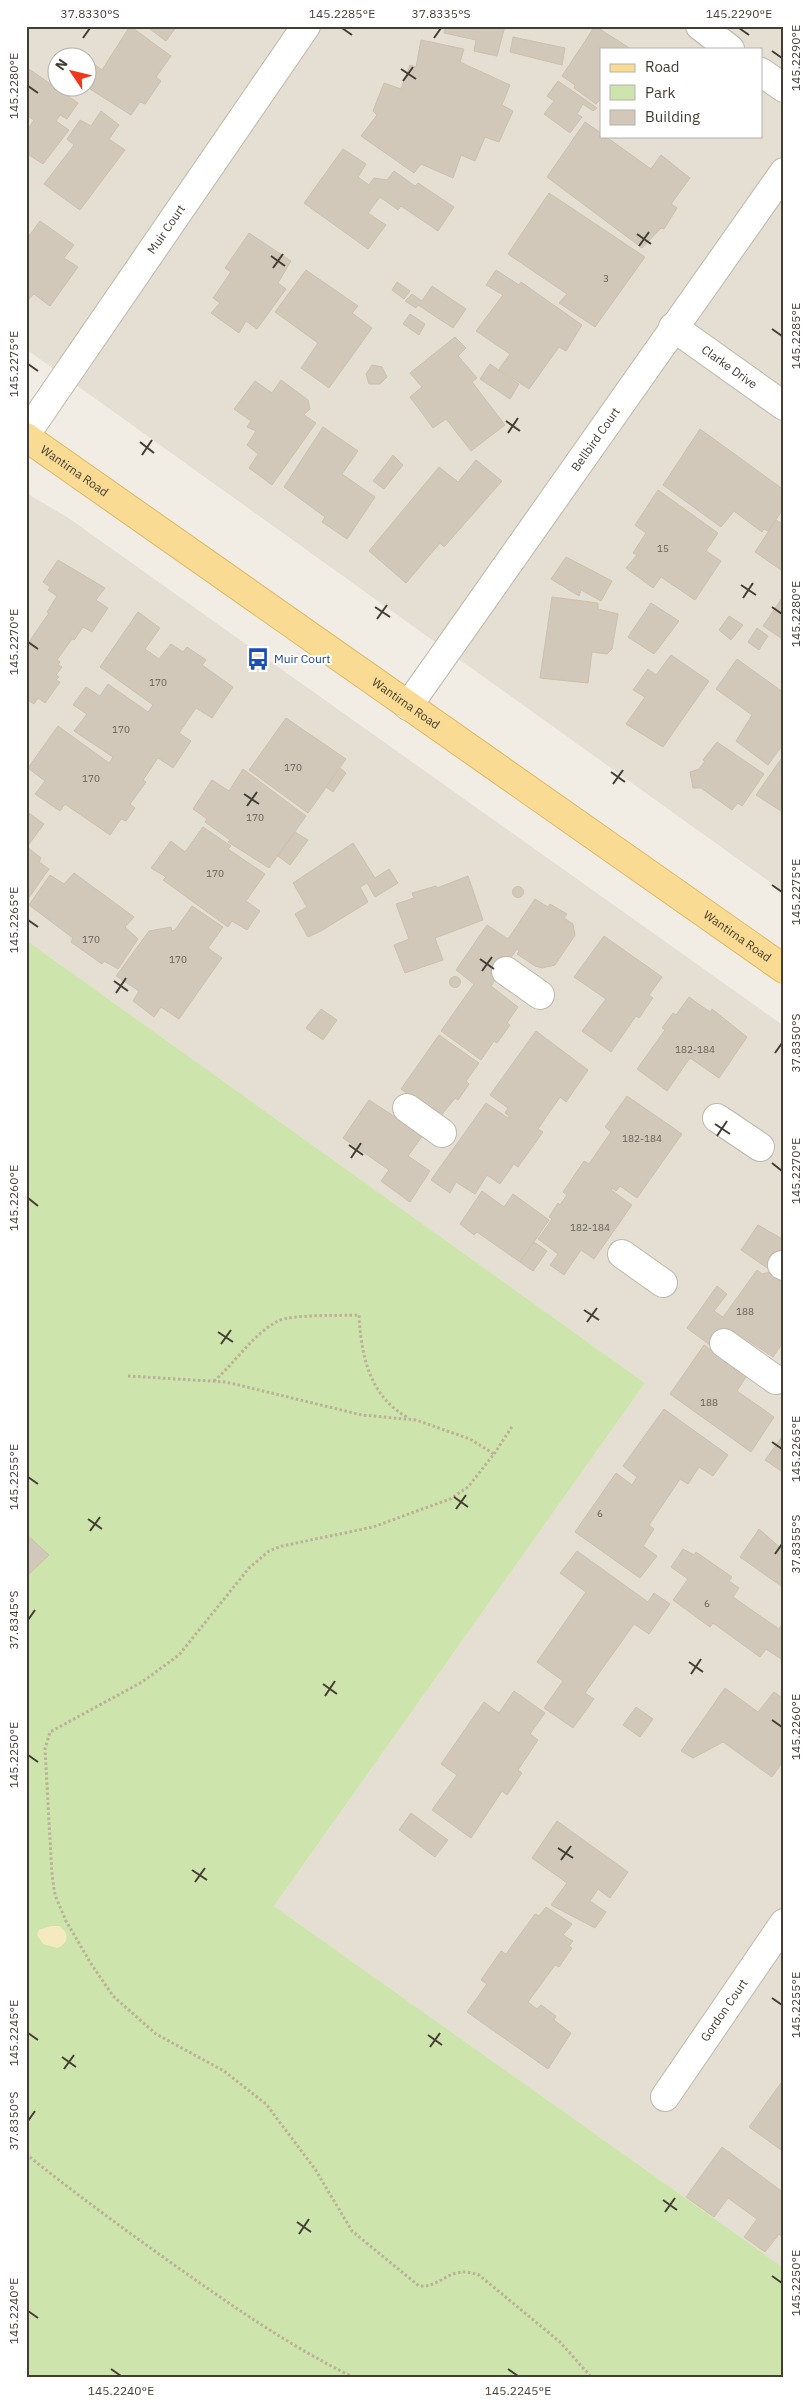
<svg xmlns="http://www.w3.org/2000/svg" width="810" height="2404" font-family="'IBM Plex Sans',sans-serif">
<style>
.residential{fill:#e5ded2;fill-rule:evenodd}
.green{fill:#cde5ad}
.sand{fill:#f5e9bf}
.building{fill:#d2c8b9;stroke:#cdc0ad}
.lines{fill:none;stroke-linecap:round;stroke-linejoin:round}
.minor-casing{stroke:#bfb7aa;stroke-width:30}
.major-casing{stroke:#dfb764;stroke-width:30}
.path{stroke:#bdaf98;stroke-width:3;stroke-dasharray:2.5 2.5;stroke-linecap:butt}
.minor{stroke:#fff;stroke-width:28}
.major{stroke:#fadb93;stroke-width:28}
.ticks{fill:none;stroke:#433d34;stroke-width:2}
.labels{text-anchor:middle;stroke-width:4;stroke-linejoin:round;paint-order:stroke}
.number-label{font-size:10px;fill:#676055}
.street-label{font-size:12px;fill:#433d34;stroke:#fff}
.transit-label{font-size:12px;fill:#164399;stroke:#fff;text-anchor:start}
.neatline{fill:none;stroke:#433d34;stroke-width:2}
.ticks-label{font-size:12px;text-anchor:middle;fill:#433d34}
</style>
<rect width="100%" height="100%" fill="#f1ede4"/>
<!-- residential -->
<g class="residential">
<path d="M 26,26 L 784,26 L 784,892 L 26,349 ZM 601,49 L 761,49 L 761,136 L 601,136 ZM 58,58 L 88,58 L 88,88 L 58,88 Z"/>
<polygon points="26,493 67,517 784,1026 784,2268 274,1906 645,1383 26,940"/>
</g>
<!-- green -->
<polygon class="green" points="26,940 645,1383 274,1906 784,2268 784,2378 26,2378"/>
<!-- sand -->
<path class="sand" d="M 51,1926 L 59,1926 C 70,1934 69,1943 57,1948 L 43,1944 L 37,1935 L 39,1930 Z"/>
<!-- building -->
<g class="building">
<polygon points="130,26 171,56 156,77 161,81 145,104 140,102 131,115 90,89 92,86 88,83 88,64 90,61 102,70"/>
<polygon points="146,26 177,26 166,41"/>
<polygon points="446,26 505,26 497,56 474,51 476,40 444,33"/>
<polygon points="595,26 631,49 601,49 601,99 596,104 574,88 575,85 562,76"/>
<polygon points="513,37 565,48 562,65 510,52"/>
<polygon points="421,40 464,49 460,62 510,85 502,105 513,111 499,142 485,137 475,161 461,155 453,178 421,164 414,173 361,136 377,115 373,111 384,83 401,89 410,65 416,67"/>
<polygon points="26,67 78,103 67,119 60,115 56,121 69,130 43,164 26,153 26,132 34,120 26,115"/>
<polygon points="558,81 597,108 593,111 583,104 577,114 582,117 570,133 544,114 554,101 547,96"/>
<polygon points="101,111 119,125 109,139 125,150 80,210 44,184 74,145 67,139 80,120 91,126"/>
<polygon points="585,122 601,133 601,136 605,136 651,169 661,155 690,178 671,204 677,208 664,229 661,228 642,248 547,177"/>
<polygon points="343,149 366,164 358,177 369,185 374,178 387,180 394,171 415,186 418,183 454,207 438,231 401,206 398,210 380,197 368,213 386,225 368,249 304,203"/>
<polygon points="549,193 645,257 595,327 559,303 567,294 508,254"/>
<polygon points="40,221 74,245 64,258 78,267 50,306 34,294 29,299 26,297 26,240"/>
<polygon points="249,233 291,261 278,283 286,289 257,329 246,321 239,333 211,313 220,303 213,298 231,272 225,268"/>
<polygon points="306,270 358,306 352,313 372,328 329,388 301,368 318,343 275,312"/>
<polygon points="496,270 519,285 521,282 582,325 566,351 559,347 529,389 499,369 510,354 476,331 503,295 486,285"/>
<polygon points="397,282 410,291 404,299 392,290"/>
<polygon points="432,286 466,309 453,328 418,305 416,308 405,301 412,294 422,301"/>
<polygon points="410,314 425,324 419,335 403,324"/>
<polygon points="455,337 466,348 458,356 477,378 472,382 505,425 471,451 446,419 433,428 410,397 422,387 410,373"/>
<polygon points="490,364 519,384 510,399 480,379"/>
<polygon points="372,365 382,367 387,377 380,384 369,384 366,374"/>
<polygon points="281,380 308,400 310,409 304,415 316,423 272,485 249,468 258,454 247,445 256,431 247,427 251,421 234,409 255,381 272,393"/>
<polygon points="323,427 358,451 342,474 375,497 347,539 322,522 325,517 284,487"/>
<polygon points="700,429 784,490 784,508 768,531 764,529 762,532 734,511 721,527 663,485"/>
<polygon points="393,455 403,465 384,489 373,481"/>
<polygon points="476,460 502,481 444,547 440,543 406,583 369,551 439,467 458,482"/>
<polygon points="658,490 718,533 706,551 721,561 695,600 661,577 653,588 626,568 637,555 633,553 646,533 635,525"/>
<polygon points="776,520 784,525 784,572 755,552"/>
<polygon points="566,557 612,581 601,601 581,590 579,596 551,579"/>
<polygon points="58,560 105,588 96,600 108,608 92,632 83,627 74,640 72,639 57,660 60,662 58,665 62,667 56,675 59,677 56,680 60,682 45,703 38,698 34,704 26,699 26,646 49,613 47,612 57,596 48,590 50,587 43,582"/>
<polygon points="784,595 784,640 763,626"/>
<polygon points="552,597 598,603 598,609 618,614 612,649 607,654 592,652 588,683 540,678"/>
<polygon points="651,603 679,621 654,654 628,637"/>
<polygon points="138,612 160,628 145,649 159,659 171,644 183,652 187,647 206,660 202,665 233,687 212,718 196,708 179,733 191,741 173,768 158,758 143,780 146,782 130,804 135,808 126,821 121,819 110,835 65,804 60,811 35,794 45,781 28,768 58,726 109,763 113,757 74,731 87,714 73,705 86,687 100,696 108,684 148,712 153,705 100,667"/>
<polygon points="729,616 743,625 731,640 719,630"/>
<polygon points="757,628 768,636 759,650 748,642"/>
<polygon points="671,655 709,681 663,747 626,724 645,697 633,690 648,669 656,675"/>
<polygon points="737,659 784,693 784,743 768,765 736,741 752,715 716,689"/>
<polygon points="286,718 346,759 308,813 249,770"/>
<polygon points="717,742 764,774 742,806 738,803 732,810 701,788 693,788 690,772 699,769 705,761 703,760"/>
<polygon points="781,759 784,761 784,813 756,795"/>
<polygon points="340,768 346,773 333,792 326,787"/>
<polygon points="243,769 306,816 269,868 228,842 230,840 205,822 207,819 193,809 212,780 229,791"/>
<polygon points="26,811 44,824 27,847 41,858 39,862 49,869 26,902"/>
<polygon points="203,827 231,846 228,849 265,874 246,901 260,911 247,930 232,921 228,927 163,880 166,877 151,868 171,841 185,852"/>
<polygon points="295,832 308,840 290,865 278,856"/>
<polygon points="353,843 375,878 389,869 398,883 375,897 367,883 360,887 368,902 321,931 308,937 295,914 307,907 293,883"/>
<polygon points="74,873 134,917 125,927 138,939 118,969 104,961 102,964 71,942 73,938 29,905 50,875 64,884"/>
<polygon points="468,876 483,920 435,938 443,960 405,973 394,945 409,939 396,904 414,898 412,893 436,886 437,888"/>
<circle cx="518" cy="892" r="5.5"/>
<polygon points="535,899 548,907 550,904 567,914 564,918 573,924 575,935 555,965 542,968 535,966 517,954 519,951 517,949 491,986 518,1007 507,1023 510,1025 497,1043 494,1041 481,1060 441,1031 474,984 456,970 487,925 508,939"/>
<polygon points="192,906 223,927 208,948 222,958 179,1019 161,1007 154,1017 133,1001 139,991 116,976 149,931 171,927 172,931 175,930"/>
<polygon points="604,936 662,977 649,995 653,998 639,1018 636,1016 611,1052 582,1031 606,999 574,977"/>
<circle cx="455" cy="982" r="5.5"/>
<polygon points="689,997 710,1012 712,1009 747,1037 719,1078 690,1058 667,1091 637,1069 665,1030 662,1028 673,1013 676,1015"/>
<polygon points="321,1009 337,1020 323,1040 306,1028"/>
<polygon points="536,1031 588,1070 566,1102 560,1097 538,1129 543,1132 518,1167 514,1164 500,1184 487,1175 475,1194 456,1182 450,1193 431,1180 486,1103 508,1118 509,1116 505,1113 508,1108 490,1095"/>
<polygon points="439,1035 479,1063 466,1081 469,1084 458,1100 455,1098 440,1117 401,1089"/>
<polygon points="627,1096 682,1134 637,1198 620,1186 616,1191 612,1188 611,1190 632,1205 594,1259 581,1250 564,1275 550,1265 558,1254 538,1239 552,1219 549,1217 558,1203 560,1205 567,1195 563,1192 584,1161 589,1164 611,1132 605,1127"/>
<polygon points="369,1100 423,1135 408,1156 430,1171 410,1202 381,1181 389,1170 343,1138"/>
<polygon points="482,1191 504,1207 513,1194 549,1220 520,1262 477,1232 474,1235 460,1224"/>
<polygon points="758,1225 784,1240 784,1249 770,1270 741,1250"/>
<polygon points="534,1242 547,1251 533,1271 520,1262"/>
<polygon points="757,1270 762,1274 775,1271 784,1277 784,1341 773,1357 729,1328 714,1348 687,1328 717,1286 727,1294 714,1311 723,1317"/>
<polygon points="704,1345 747,1375 737,1391 774,1417 751,1452 670,1394"/>
<polygon points="664,1409 728,1455 713,1476 699,1467 688,1484 680,1479 649,1525 654,1529 643,1546 657,1556 640,1578 575,1532 616,1473 632,1485 637,1477 623,1466"/>
<polygon points="784,1434 784,1473 765,1460"/>
<polygon points="759,1529 784,1551 784,1588 740,1557"/>
<polygon points="26,1534 49,1555 26,1577"/>
<polygon points="683,1549 694,1555 696,1552 732,1577 729,1581 739,1588 733,1597 779,1629 784,1621 784,1661 766,1649 760,1657 713,1623 710,1627 673,1600 688,1579 671,1567"/>
<polygon points="577,1551 648,1602 654,1593 670,1604 649,1634 634,1624 585,1693 594,1699 573,1728 544,1708 563,1681 537,1662 586,1592 560,1573"/>
<polygon points="725,1688 758,1712 774,1692 784,1699 784,1760 772,1777 723,1742 693,1758 681,1751"/>
<polygon points="514,1691 545,1713 530,1734 538,1740 518,1770 522,1773 507,1795 502,1791 471,1838 432,1810 457,1775 441,1764 484,1702 499,1713"/>
<polygon points="636,1707 653,1719 640,1737 623,1725"/>
<polygon points="411,1813 448,1840 435,1857 399,1830"/>
<polygon points="557,1821 628,1872 610,1898 598,1889 590,1901 606,1912 595,1928 551,1905 567,1883 532,1858"/>
<polygon points="546,1907 572,1924 563,1935 573,1941 569,1946 572,1948 559,1967 555,1965 528,2002 537,2009 541,2005 556,2016 554,2020 571,2033 548,2069 467,2012 487,1984 481,1980 501,1951 506,1954 535,1914 539,1916"/>
<polygon points="781,2083 784,2085 784,2152 749,2127"/>
<polygon points="722,2147 784,2193 784,2238 779,2234 765,2252 744,2237 757,2219 728,2198 714,2217 686,2197"/>
</g>
<g class="lines">
<defs>
<g id="minor">
<polyline points="700,26 730,49"/>
<polyline points="761,72 784,88"/>
<path id="s1" d="M 673,327 L 784,406"/>
<path id="s2" d="M 26,434 L 306,26"/>
<path id="s3" d="M 408,706 L 784,172"/>
<polyline points="506,971 540,995"/>
<polyline points="407,1108 442,1133"/>
<polyline points="717,1118 760,1147"/>
<polyline points="622,1254 663,1283"/>
<polyline points="782,1265 784,1266"/>
<polyline points="724,1343 776,1380"/>
<path id="s4" d="M 665,2097 L 784,1923"/>
</g>
<g id="major">
<path id="s5" d="M 26,437 L 784,969"/>
</g>
</defs>
<!-- minor casing -->
<use href="#minor" class="minor-casing"/>
<!-- major casing -->
<use href="#major" class="major-casing"/>
<!-- path -->
<g class="path">
<path d="M 128,1376 L 226,1382 L 362,1415 L 416,1420 L 470,1439 L 494,1454 L 468,1487 L 450,1499 L 373,1527 L 282,1546 L 269,1551 L 249,1568 L 179,1655 L 142,1682 L 50,1732 L 45,1749 L 52,1875 L 55,1895 L 66,1921 L 90,1962 L 113,1996 L 156,2034 L 224,2071 L 266,2104 L 315,2169 L 352,2231 L 419,2286 C 443,2288 448,2264 479,2275 L 560,2342 L 592,2378"/>
<path d="M 214,1381 C 235,1363 253,1334 278,1321 C 292,1314 341,1316 359,1315 C 361,1356 370,1398 409,1418"/>
<polyline points="494,1454 513,1425"/>
<path d="M 26,2154 C 78,2196 132,2235 187,2274 C 241,2312 295,2349 355,2378"/>
</g>
<!-- minor -->
<use href="#minor" class="minor"/>
<!-- major -->
<use href="#major" class="major"/>
</g>
<!-- ticks -->
<path class="ticks" d="M 342,28 L 352,35M 739,28 L 749,35M 83,38 L 90,28M 434,38 L 441,28M 772,51 L 782,58M 401,69 L 416,79M 403,81 L 413,67M 28,86 L 38,93M 637,234 L 651,244M 639,246 L 649,232M 271,256 L 285,266M 273,268 L 283,254M 772,329 L 782,336M 28,364 L 38,371M 506,421 L 520,431M 508,433 L 518,418M 140,442 L 154,453M 142,455 L 152,440M 741,585 L 756,595M 743,598 L 753,583M 375,607 L 390,617M 772,607 L 782,614M 377,619 L 387,605M 28,642 L 38,649M 611,772 L 625,782M 613,784 L 623,770M 244,794 L 259,804M 247,806 L 257,792M 772,885 L 782,892M 28,920 L 38,927M 480,959 L 494,969M 482,971 L 492,957M 114,981 L 128,991M 116,993 L 126,978M 775,1053 L 782,1043M 715,1124 L 730,1134M 717,1136 L 727,1121M 349,1145 L 363,1155M 351,1158 L 361,1143M 772,1163 L 782,1171M 28,1198 L 38,1206M 584,1310 L 599,1320M 587,1322 L 597,1308M 218,1332 L 233,1342M 221,1344 L 231,1330M 772,1442 L 782,1449M 28,1477 L 38,1484M 454,1497 L 468,1507M 456,1509 L 466,1495M 88,1519 L 102,1529M 90,1531 L 100,1517M 775,1554 L 782,1544M 28,1620 L 35,1610M 689,1662 L 703,1672M 691,1674 L 701,1659M 323,1684 L 337,1694M 325,1696 L 335,1681M 772,1720 L 782,1727M 28,1755 L 38,1762M 558,1848 L 573,1858M 561,1860 L 571,1846M 192,1870 L 207,1880M 195,1882 L 205,1868M 772,1998 L 782,2005M 28,2033 L 38,2040M 428,2035 L 442,2045M 430,2047 L 440,2033M 62,2057 L 76,2067M 64,2069 L 74,2055M 28,2121 L 35,2111M 663,2200 L 677,2210M 665,2212 L 675,2198M 297,2222 L 311,2232M 299,2234 L 309,2219M 772,2276 L 782,2283M 28,2311 L 38,2318M 111,2369 L 121,2376M 508,2369 L 518,2376"/>
<!-- icons -->
<defs>
<symbol id="bus-bare" viewBox="-9 -9 18 18"><path d="M-5-6H5V4H4V6H2V4H-2V6H-4V4H-5ZM-3.5-4V0h7V-4ZM-3.5 1.2v1.5H-2V1.2ZM2 1.2v1.5H3.5V1.2Z" fill="#1a4fb4" stroke="#fff" stroke-width="2.5" paint-order="stroke"/></symbol>
</defs>
<g fill-rule="evenodd">
<use href="#bus-bare" x="242" y="643" width="32" height="32"/>
</g>
<g class="labels">
<!-- number labels -->
<g class="number-label">
<text x="606" y="282">3</text>
<text x="663" y="552">15</text>
<text x="158" y="686">170</text>
<text x="121" y="733">170</text>
<text x="293" y="771">170</text>
<text x="91" y="782">170</text>
<text x="255" y="821">170</text>
<text x="215" y="877">170</text>
<text x="91" y="943">170</text>
<text x="178" y="963">170</text>
<text x="695" y="1053">182-184</text>
<text x="642" y="1142">182-184</text>
<text x="590" y="1231">182-184</text>
<text x="745" y="1315">188</text>
<text x="709" y="1406">188</text>
<text x="600" y="1517">6</text>
<text x="707" y="1607">6</text>
</g>
<!-- street labels -->
<g class="street-label">
<text dy="4" stroke="none"><textPath href="#s2" startOffset="248">Muir Court</textPath></text>
<text dy="4" stroke="none"><textPath href="#s1" startOffset="69">Clarke Drive</textPath></text>
<text dy="4" stroke="none"><textPath href="#s3" startOffset="326">Bellbird Court</textPath></text>
<text dy="4" stroke="none"><textPath href="#s5" startOffset="59">Wantirna Road</textPath></text>
<text dy="4" stroke="none"><textPath href="#s5" startOffset="464">Wantirna Road</textPath></text>
<text dy="4" stroke="none"><textPath href="#s5" startOffset="869">Wantirna Road</textPath></text>
<text dy="4" stroke="none"><textPath href="#s4" startOffset="105">Gordon Court</textPath></text>
</g>
<!-- transit labels -->
<g class="transit-label">
<text x="274" y="663">Muir Court</text>
</g>
</g>
<!-- border -->
<rect width="810" height="2404" fill="none" stroke="#ffffff" stroke-width="55"/>
<!-- legend -->
<rect x="600" y="48" width="162" height="90" fill="#ffffff" stroke="#b4b1ae"/>
<rect x="610" y="64" width="25" height="8" fill="#fadb93" stroke="#b4b1ae"/>
<text x="645" y="72" font-size="15" fill="#433d34">Road</text>
<rect x="610" y="85" width="25" height="15" fill="#cde5ad" stroke="#b4b1ae"/>
<text x="645" y="98" font-size="15" fill="#433d34">Park</text>
<rect x="610" y="110" width="25" height="15" fill="#d2c8b9" stroke="#b4b1ae"/>
<text x="645" y="122" font-size="15" fill="#433d34">Building</text>
<!-- north arrow -->
<g transform="translate(72 72) rotate(305)"><circle r="24" fill="#ffffff" stroke="#b4b1ae"/>
<path d="M0-4L9 19L0 12L-9 19Z" fill="#f2361a"/>
<text y="-8" font-size="14" font-weight="bold" text-anchor="middle" fill="#433d34">N</text>
</g>
<rect x="28" y="28" width="754" height="2348" class="neatline"/>
<g class="ticks-label">
<text x="90" y="18">37.8330°S</text>
<text x="342" y="18">145.2285°E</text>
<text x="441" y="18">37.8335°S</text>
<text x="739" y="18">145.2290°E</text>
<text transform="translate(796 58) rotate(-90)" y="4">145.2290°E</text>
<text transform="translate(14 86) rotate(-90)" y="4">145.2280°E</text>
<text transform="translate(796 336) rotate(-90)" y="4">145.2285°E</text>
<text transform="translate(14 364) rotate(-90)" y="4">145.2275°E</text>
<text transform="translate(796 614) rotate(-90)" y="4">145.2280°E</text>
<text transform="translate(14 642) rotate(-90)" y="4">145.2270°E</text>
<text transform="translate(796 892) rotate(-90)" y="4">145.2275°E</text>
<text transform="translate(14 920) rotate(-90)" y="4">145.2265°E</text>
<text transform="translate(796 1043) rotate(-90)" y="4">37.8350°S</text>
<text transform="translate(796 1171) rotate(-90)" y="4">145.2270°E</text>
<text transform="translate(14 1198) rotate(-90)" y="4">145.2260°E</text>
<text transform="translate(796 1449) rotate(-90)" y="4">145.2265°E</text>
<text transform="translate(14 1477) rotate(-90)" y="4">145.2255°E</text>
<text transform="translate(796 1544) rotate(-90)" y="4">37.8355°S</text>
<text transform="translate(14 1620) rotate(-90)" y="4">37.8345°S</text>
<text transform="translate(796 1727) rotate(-90)" y="4">145.2260°E</text>
<text transform="translate(14 1755) rotate(-90)" y="4">145.2250°E</text>
<text transform="translate(796 2005) rotate(-90)" y="4">145.2255°E</text>
<text transform="translate(14 2033) rotate(-90)" y="4">145.2245°E</text>
<text transform="translate(14 2121) rotate(-90)" y="4">37.8350°S</text>
<text transform="translate(796 2283) rotate(-90)" y="4">145.2250°E</text>
<text transform="translate(14 2311) rotate(-90)" y="4">145.2240°E</text>
<text x="121" y="2395">145.2240°E</text>
<text x="518" y="2395">145.2245°E</text>
</g>
</svg>
